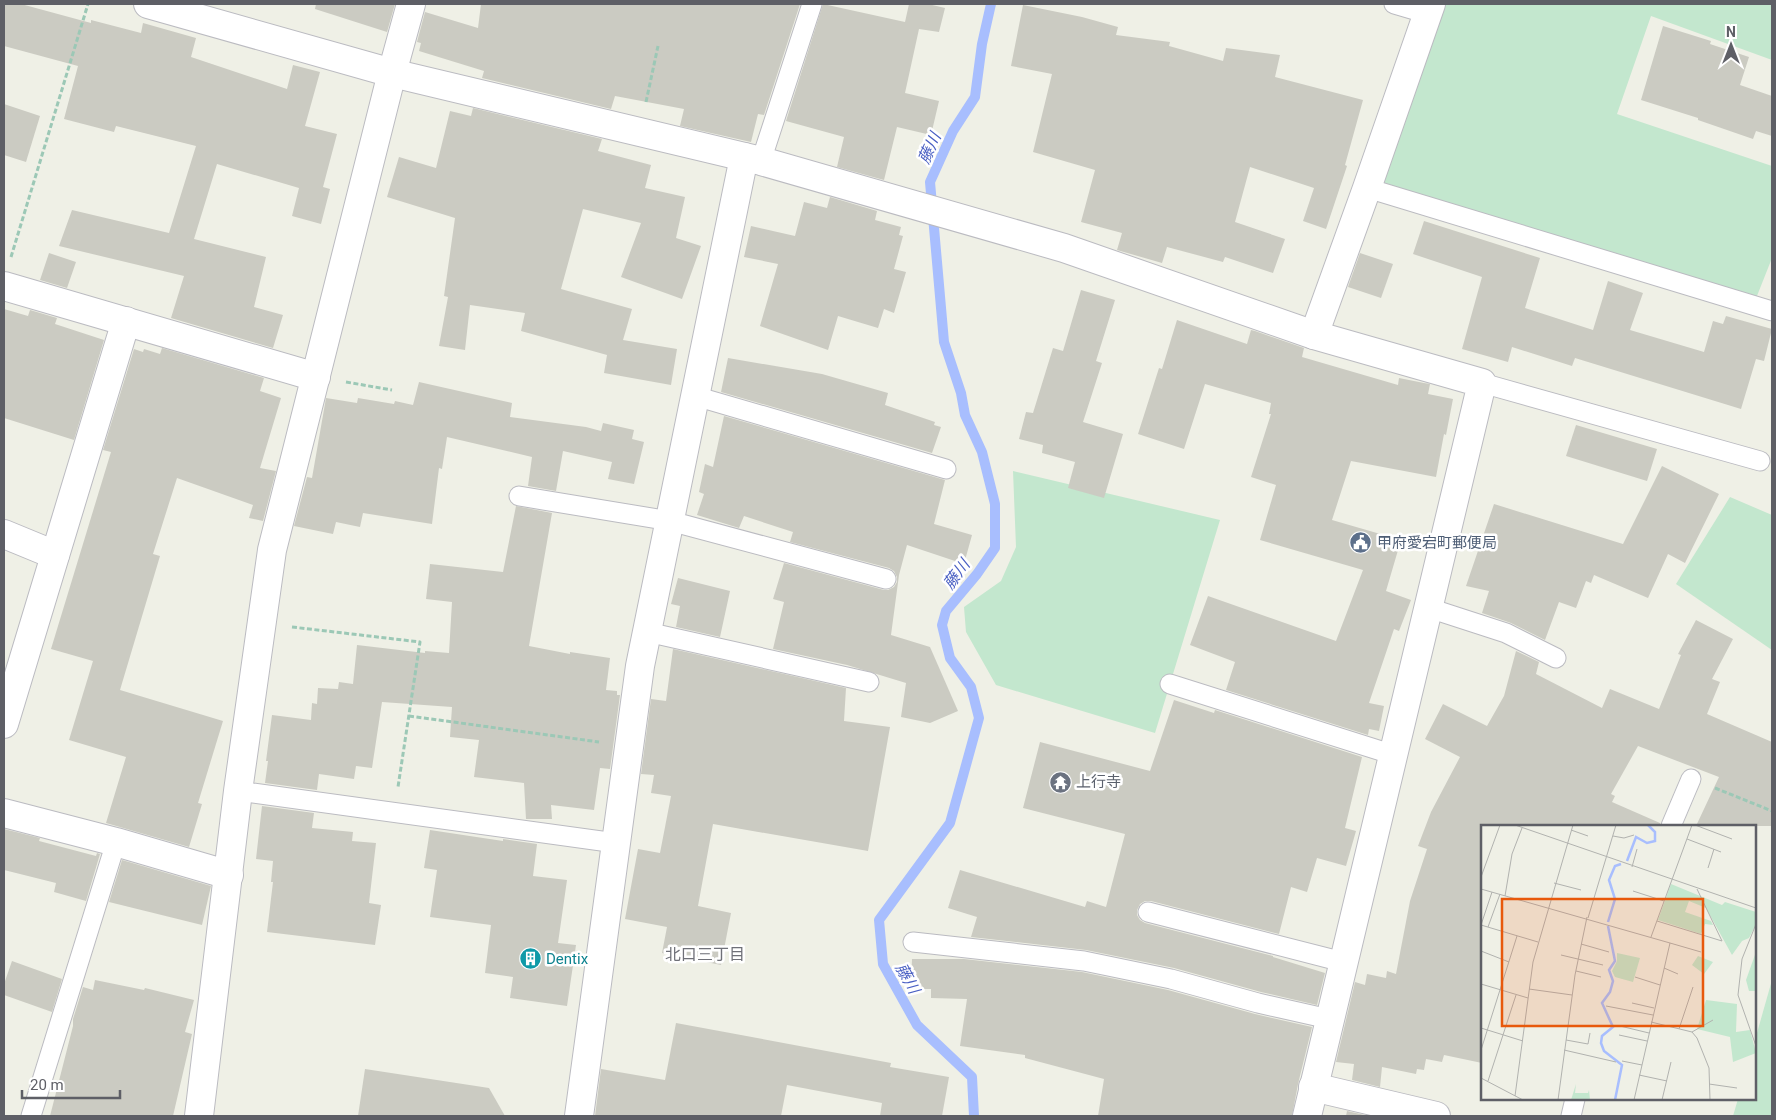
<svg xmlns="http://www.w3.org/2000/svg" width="1776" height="1120" font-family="Roboto,'Noto Sans JP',sans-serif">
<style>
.green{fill:#c3e7ce}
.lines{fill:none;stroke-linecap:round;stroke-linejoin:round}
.stream{stroke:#a8befe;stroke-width:10}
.building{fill:#cbcbc2}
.service-casing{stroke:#bbbbc1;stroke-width:21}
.minor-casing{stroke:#bbbbc1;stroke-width:30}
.tertiary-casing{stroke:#bbbbc1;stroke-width:30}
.path{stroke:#9cc8b6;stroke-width:3;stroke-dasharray:5 2.5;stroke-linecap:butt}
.service{stroke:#fff;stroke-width:19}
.minor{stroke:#fff;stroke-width:28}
.tertiary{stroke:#fff;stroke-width:28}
.labels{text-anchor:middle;stroke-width:5;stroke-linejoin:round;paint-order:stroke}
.service-label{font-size:15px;fill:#4e5e75;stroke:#fff;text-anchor:start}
.worship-label{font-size:15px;fill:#5b616d;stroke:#fff;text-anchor:start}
.culture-label{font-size:15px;fill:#0d838f;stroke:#fff;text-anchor:start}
.water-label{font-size:16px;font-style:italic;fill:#495fc3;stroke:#fff}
.neighbourhood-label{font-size:16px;fill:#6f7078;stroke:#fff}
.inset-river{fill:none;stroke:#a8befe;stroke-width:2.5}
.inset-road{fill:none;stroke:#b1b2af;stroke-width:1}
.view{fill:#e8590c;fill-opacity:0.15;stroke:#e8590c;stroke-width:2.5}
.inset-edge{fill:none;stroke:#5e5f66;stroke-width:2.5}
</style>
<rect width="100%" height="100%" fill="#eff0e6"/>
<!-- green -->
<g class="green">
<polygon points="1440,4 1772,4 1772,60 1651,16 1617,114 1772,166 1772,258 1753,306 1377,184"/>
<polygon points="1013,471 1220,520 1155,733 996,685 966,632 964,607 1001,581 1016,547"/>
<polygon points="1730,497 1772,515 1772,650 1676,584"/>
<polygon points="1772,980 1772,1116 1733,1116 1738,1099 1755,1099 1755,1040"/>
</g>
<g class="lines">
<!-- stream -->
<polyline class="stream" points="974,1116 972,1077 917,1025 883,964 879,920 950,823 979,718 971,687 950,658 942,625 946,611 977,574 995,548 995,504 982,452 965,415 961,393 944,342 930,182 953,131 975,97 982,44 991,4"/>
</g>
<!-- building -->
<g class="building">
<polygon points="4,4 21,4 91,23 91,20 141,33 143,23 196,38 191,57 287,89 293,65 320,72 305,126 337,134 323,187 330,189 321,224 292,216 299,188 217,164 194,239 266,257 254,307 283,315 273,348 171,318 184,276 59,246 72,210 169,233 196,146 116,126 114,132 64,119 78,66 4,46"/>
<polygon points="316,4 395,4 387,32 315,9"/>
<polygon points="481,4 800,4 764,115 758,114 751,142 680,126 684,109 615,96 611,109 482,78 484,71 419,51 421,43 417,42 425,12 478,28"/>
<polygon points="823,4 905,22 909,4 928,4 945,8 939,32 919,29 905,93 939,101 931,135 897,127 884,180 837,167 844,137 786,121"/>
<polygon points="1023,5 1082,17 1118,27 1116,35 1170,42 1169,46 1223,61 1226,48 1280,55 1275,77 1363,100 1345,165 1347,166 1326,229 1303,221 1314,188 1250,167 1235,222 1285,239 1273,273 1225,257 1223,262 1167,247 1162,263 1117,250 1122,233 1081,222 1095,170 1033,152 1052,74 1011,66"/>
<polygon points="1663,26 1711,41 1710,44 1749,57 1740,85 1772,96 1772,136 1756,131 1753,139 1698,120 1698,118 1641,100"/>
<polygon points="4,104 40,116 26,162 4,155"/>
<polygon points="473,108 602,139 598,151 651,165 645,188 685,197 676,238 701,246 682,299 621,277 641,223 583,209 561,289 632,309 623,340 677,349 671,385 604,373 607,355 521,331 525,313 470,305 465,350 439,346 448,297 444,296 455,218 387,197 399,157 436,168 450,111 471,116"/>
<polygon points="830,197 877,211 875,220 901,227 899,235 903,236 894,269 906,272 894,313 884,309 878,328 838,316 828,350 760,326 778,264 744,257 751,226 795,236 804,202 827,208"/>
<polygon points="1424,221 1540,258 1525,308 1593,330 1608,281 1643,293 1630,330 1704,352 1713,321 1723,324 1726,316 1772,329 1764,361 1756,359 1741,409 1575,358 1572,366 1512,347 1508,362 1462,349 1482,277 1413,254"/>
<polygon points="49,253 76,262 67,288 40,280"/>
<polygon points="1360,253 1393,264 1381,298 1348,287"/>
<polygon points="1081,290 1115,300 1096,361 1102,363 1083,422 1123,434 1104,498 1068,488 1075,462 1042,453 1043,445 1019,439 1026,412 1033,413 1053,348 1063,351"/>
<polygon points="4,309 28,316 30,310 57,318 55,324 104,340 74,440 4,418"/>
<polygon points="1177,320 1247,344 1251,330 1255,331 1304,348 1302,357 1398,385 1399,378 1424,383 1430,384 1428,394 1453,399 1446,435 1444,434 1436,477 1351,461 1332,520 1401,540 1386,591 1411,600 1399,631 1394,629 1369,703 1384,706 1379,731 1369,729 1368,735 1226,690 1235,662 1190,645 1208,596 1336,641 1363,570 1260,540 1276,485 1251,477 1271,414 1269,414 1271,403 1205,384 1184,449 1138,434 1159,368 1162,369"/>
<polygon points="162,348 264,378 260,391 281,398 260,468 276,471 263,521 249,518 253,505 177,478 153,554 160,556 120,690 223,721 198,803 202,804 189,847 106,823 126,757 69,740 93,661 51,649 111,452 103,450 134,349 143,352 144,349 160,354"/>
<polygon points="728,358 822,374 888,393 885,405 935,422 934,425 941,427 932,453 721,392"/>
<polygon points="419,382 512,403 510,417 586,427 601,431 603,423 634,430 632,439 644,442 634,484 608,479 612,462 563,451 556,491 528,486 532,457 447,437 442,469 439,468 432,524 363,513 360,527 336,522 333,534 294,526 307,477 312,478 326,398 357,403 358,398 394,404 395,401 413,405"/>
<polygon points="724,416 945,480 934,524 972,535 964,564 907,545 899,575 891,635 930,647 958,711 930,723 901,717 906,683 847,665 773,649 784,602 773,599 784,563 884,590 888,590 894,587 897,582 897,577 894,571 889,568 790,542 793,532 744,516 739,528 697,515 704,494 699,492 705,464 713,467"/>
<polygon points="1576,425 1657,449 1647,481 1566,456"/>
<polygon points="1662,466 1719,494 1685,563 1668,554 1648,598 1594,575 1591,583 1586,581 1576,608 1559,602 1545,640 1511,623 1482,613 1489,591 1466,586 1494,504 1623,544"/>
<polygon points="516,506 552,513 529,646 570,654 570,652 610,658 606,690 617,691 617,695 620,695 610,769 600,768 594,810 551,805 552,819 526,819 524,783 474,777 479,740 450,737 452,707 382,702 372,768 356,766 354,779 319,774 317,790 265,783 268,761 266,761 272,715 311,720 312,703 317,704 318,688 338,689 339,682 353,684 357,645 425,653 425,651 449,653 452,602 426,599 430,564 503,572"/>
<polygon points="678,578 730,591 720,637 676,627 680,606 671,604"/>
<polygon points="1696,620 1733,639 1712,679 1720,682 1707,714 1772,742 1772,826 1696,826 1719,777 1638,746 1611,794 1615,796 1612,802 1660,823 1660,826 1482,826 1482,1063 1444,1055 1442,1062 1426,1059 1424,1070 1417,1069 1416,1074 1382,1067 1380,1087 1352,1080 1354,1064 1336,1062 1355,982 1365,985 1367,974 1386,978 1387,971 1396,974 1410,901 1427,849 1418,846 1431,812 1460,757 1425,739 1443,704 1487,726 1504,696 1516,651 1539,662 1536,674 1602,708 1610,689 1659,709 1681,655 1678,654"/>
<polygon points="673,649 846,688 844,721 890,727 868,851 713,824 698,906 731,913 721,965 662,953 667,927 625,919 638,849 660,853 671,796 651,793 654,775 641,774 651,699 666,701"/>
<polygon points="1174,700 1214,713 1215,710 1362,757 1345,828 1356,831 1346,866 1317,858 1307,892 1291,887 1279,934 1151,901 1145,901 1140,904 1137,910 1137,915 1140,920 1145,923 1273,956 1273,957 1325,973 1317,1005 1261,992 1174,968 1086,950 971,937 977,917 948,908 960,870 1085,907 1087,901 1106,907 1125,834 1023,808 1040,742 1150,771"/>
<polygon points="262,806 314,813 312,828 353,832 352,841 376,843 369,903 381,905 375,945 267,932 273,882 271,882 273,861 256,859"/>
<polygon points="4,829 40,838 39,841 96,856 97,853 100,854 86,901 54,892 56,883 4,870"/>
<polygon points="430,830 503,841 503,839 537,844 533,876 567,880 558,943 576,945 567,1006 510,998 513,977 485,973 491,925 430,917 437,870 424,868"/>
<polygon points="122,860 211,886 202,925 109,902"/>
<polygon points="912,959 964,959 1082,972 1168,990 1255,1014 1312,1027 1298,1084 1292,1116 1098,1116 1104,1079 1025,1058 1025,1055 960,1046 967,999 931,998 931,989 911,989"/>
<polygon points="12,961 62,979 52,1012 4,995 4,984"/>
<polygon points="95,980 144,990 145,988 194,1000 185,1032 192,1034 173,1116 50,1116 73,1026 73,1019 83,987 93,990"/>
<polygon points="676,1023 891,1063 890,1067 949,1077 942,1116 880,1116 882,1103 787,1085 781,1116 595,1116 601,1069 665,1080"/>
<polygon points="365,1069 489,1088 505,1116 358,1116"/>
<polygon points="1347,1111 1369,1116 1346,1116"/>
</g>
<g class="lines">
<defs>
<g id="service">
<polyline points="1394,4 1428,14"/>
<polyline points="761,161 812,4"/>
<polyline points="1367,188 1772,311"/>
<polyline points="1482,383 1760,461"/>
<polyline points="695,396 946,469"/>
<polyline points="519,496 670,521 886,579"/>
<polyline points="1429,608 1506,633 1556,658"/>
<polyline points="647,632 869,682"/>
<polyline points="1170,684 1394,755"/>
<polyline points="238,791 616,843"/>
<polyline points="1671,826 1691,779"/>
<polyline points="1148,912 1343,962"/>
<polyline points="913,942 1084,961 1171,979 1258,1003 1329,1019"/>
<polyline points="31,1116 116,842"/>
<polyline points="1571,1116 1575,1099"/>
</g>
<g id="minor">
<polyline points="148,4 392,73 761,161 1064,248 1314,335 1482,383 1307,1116"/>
<polyline points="4,286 316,377"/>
<polyline points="1314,335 1367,188 1431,4"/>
<polyline points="4,724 126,321"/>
<polyline points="4,813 116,842 229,875"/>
<polyline points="1313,1087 1436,1116"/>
<polyline points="199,1116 238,791 272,550 392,73 411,4"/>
<polyline points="579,1116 640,666 744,157"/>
</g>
<polyline id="tertiary" points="4,534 55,555"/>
</defs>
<!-- service casing -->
<use href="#service" class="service-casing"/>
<!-- minor casing -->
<use href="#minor" class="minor-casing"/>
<!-- tertiary casing -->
<use href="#tertiary" class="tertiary-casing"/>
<!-- path -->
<g class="path">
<polyline points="646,102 658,46"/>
<polyline points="11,257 88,4"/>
<polyline points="346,382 392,390"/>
<polyline points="292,627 420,642 398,787"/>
<polyline points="409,716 599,742"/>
<polyline points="1715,788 1772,811"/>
</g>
<!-- service -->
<use href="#service" class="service"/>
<!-- minor -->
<use href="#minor" class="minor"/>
<!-- tertiary -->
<use href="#tertiary" class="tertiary"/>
</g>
<!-- icons -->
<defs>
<symbol id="civic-disc" viewBox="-11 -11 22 22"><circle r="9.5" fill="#5c6f8a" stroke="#fff"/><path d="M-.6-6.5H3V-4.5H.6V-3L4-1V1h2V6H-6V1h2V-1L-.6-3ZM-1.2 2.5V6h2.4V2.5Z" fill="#fff"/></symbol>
<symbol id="temple-disc" viewBox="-11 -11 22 22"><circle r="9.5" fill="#6b7280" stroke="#fff"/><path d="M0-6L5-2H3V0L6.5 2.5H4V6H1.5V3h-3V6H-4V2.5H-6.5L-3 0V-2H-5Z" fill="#fff"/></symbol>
<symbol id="building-disc" viewBox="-11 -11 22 22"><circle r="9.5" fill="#0f9aa8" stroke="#fff"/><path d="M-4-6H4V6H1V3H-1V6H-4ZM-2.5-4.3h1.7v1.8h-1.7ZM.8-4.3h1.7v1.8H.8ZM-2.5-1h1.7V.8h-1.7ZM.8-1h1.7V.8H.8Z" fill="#fff"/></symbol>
</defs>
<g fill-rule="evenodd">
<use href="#civic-disc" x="1348" y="530" width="25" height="25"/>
<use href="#temple-disc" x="1048" y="770" width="25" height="25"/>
<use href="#building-disc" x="518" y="946" width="25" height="25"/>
</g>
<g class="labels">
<!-- service labels -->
<g class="service-label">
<text x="1377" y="548">甲府愛宕町郵便局</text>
</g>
<!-- worship labels -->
<g class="worship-label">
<text x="1076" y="787">上行寺</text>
</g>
<!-- culture labels -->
<g class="culture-label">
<text x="546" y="964">Dentix</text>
</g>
<!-- water labels -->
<g class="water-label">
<text transform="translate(929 148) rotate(-66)" y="6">藤川</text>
<text transform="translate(956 574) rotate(-53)" y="6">藤川</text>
<text transform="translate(908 978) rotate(61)" y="6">藤川</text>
</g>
<!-- neighbourhood labels -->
<g class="neighbourhood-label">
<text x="705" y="960">北口三丁目</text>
</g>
</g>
<!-- overview -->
<g transform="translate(1481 825)">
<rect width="275" height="275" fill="#eff0e6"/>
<path d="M 190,59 L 241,80 L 244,77 L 275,87 L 275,99 L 268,113 L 261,116 L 251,130 L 225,83 L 208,76 L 204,87 L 230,96 L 232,100 L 224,99 L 220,109 L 177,95 ZM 275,127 L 275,166 L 268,166 L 265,155 ZM 136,128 L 159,133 L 152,157 L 134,152 L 131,146 L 136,136 ZM 217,131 L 232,137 L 223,149 L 211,140 ZM 225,175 L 256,179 L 255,207 L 269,205 L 275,228 L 252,237 L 249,212 L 216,204 ZM 95,259 L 94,268 L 107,268 L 108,265 L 109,275 L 90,275 Z" fill="#c3e7ce"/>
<path class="inset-river" d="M 146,36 L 155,12 L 166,18 L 174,16 L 174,7 L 167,0M 127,97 L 134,74 L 128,55 L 134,41 L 140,39M 127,101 L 134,136 L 128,145 L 132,156 L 129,167 L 121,178 L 132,202 L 121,211 L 120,218 L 123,226 L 141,240 L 134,275"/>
<path class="inset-road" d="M 34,0 L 275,83M 214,0 L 251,14M 90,5 L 107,11M 132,11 L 143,13 L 153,10M 206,14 L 240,27M 151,42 L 156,24M 227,43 L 233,24M 0,52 L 19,0M 73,58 L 100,65M 0,64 L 189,118 L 153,275M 216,64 L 241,116M 152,66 L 183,76M 24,71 L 31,29 L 41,3M 107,93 L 135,0M 176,96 L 241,116M 275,99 L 261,134 L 257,170 L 275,221M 0,100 L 57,117M 0,100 L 11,67M 7,102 L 19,69M 170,112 L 211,0M 189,118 L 220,127M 100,119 L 128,127M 0,126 L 28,137M 80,130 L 122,140M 183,143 L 197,149M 95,146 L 120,152M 154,152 L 179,160M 0,159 L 47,173M 48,164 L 91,170M 151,178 L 173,183M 125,181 L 172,190M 170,197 L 211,207 L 216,213 L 228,243 L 229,275M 139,201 L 168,208M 0,203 L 42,216M 198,204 L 212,162M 211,207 L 232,195M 138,210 L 166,216M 85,215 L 107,219 L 109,208M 0,225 L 36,111M 83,225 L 135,237M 141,236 L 161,240M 158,250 L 186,256M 0,253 L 42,275M 7,256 L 35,170M 228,259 L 256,263M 34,271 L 52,137 L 92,0M 77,275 L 94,150 L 106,92M 181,275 L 190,237"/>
<path class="view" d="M 21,74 L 222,74 L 222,201 L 21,201 Z"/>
<rect width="275" height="275" class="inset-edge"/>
</g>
<!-- border -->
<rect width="1776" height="1120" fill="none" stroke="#5e5f66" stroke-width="10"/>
<!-- north arrow -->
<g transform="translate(1731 45)" stroke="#ffffff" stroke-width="4" paint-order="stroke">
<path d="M0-4L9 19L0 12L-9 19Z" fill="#5e5f66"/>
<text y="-8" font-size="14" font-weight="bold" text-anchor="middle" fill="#5e5f66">N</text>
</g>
<!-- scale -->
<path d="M22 1090v8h98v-8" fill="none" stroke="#5e5f66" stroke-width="2.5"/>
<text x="30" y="1090" font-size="15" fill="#5e5f66" stroke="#ffffff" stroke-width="4" paint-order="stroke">20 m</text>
</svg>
